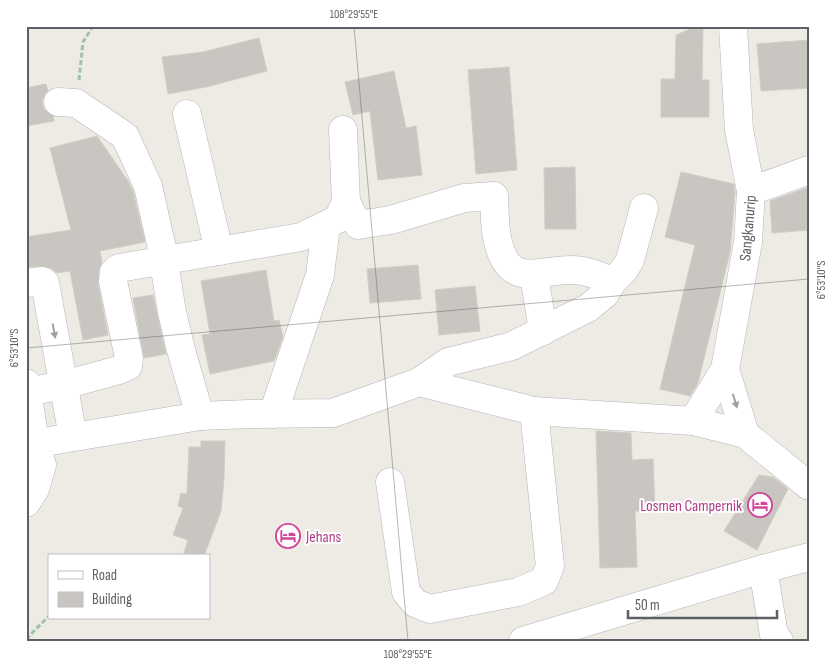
<svg xmlns="http://www.w3.org/2000/svg" width="835" height="667" font-family="'Sofia Sans Condensed',sans-serif">
<style>
.building{fill:#c9c6c2;stroke:#d2ccc4}
.lines{fill:none;stroke-linecap:round;stroke-linejoin:round}
.minor-casing{stroke:#b2b5b8;stroke-width:29}
.path{stroke:#9ec3a5;stroke-width:3;stroke-dasharray:5 2.5;stroke-linecap:butt}
.minor{stroke:#fff;stroke-width:28}
.oneway{fill:#9ea0a2}
.ticks{fill:none;stroke:#5d6064;stroke-width:1;stroke-opacity:0.45}
.labels{text-anchor:middle;stroke-width:4;stroke-linejoin:round;paint-order:stroke}
.street-label{font-size:16px;fill:#5d6064;stroke:#fff}
.hotel-label{font-size:16px;fill:#b23c85;stroke:#fff;text-anchor:end}
.neatline{fill:none;stroke:#5d6064;stroke-width:2}
.ticks-label{font-size:12px;text-anchor:middle;fill:#5d6064}
</style>
<rect width="100%" height="100%" fill="#eeebe5"/>
<!-- building -->
<g class="building">
<polygon points="697,26 703,26 702,80 709,80 709,117 661,117 661,79 675,79 676,35"/>
<polygon points="259,38 267,71 206,87 168,94 162,57 203,52"/>
<polygon points="809,40 809,88 761,91 757,44"/>
<polygon points="509,67 517,170 476,174 468,70"/>
<polygon points="394,71 406,128 416,126 422,175 378,180 370,111 353,115 345,82"/>
<polygon points="46,84 48,91 45,94 42,102 44,109 53,116 54,121 26,126 26,88"/>
<polygon points="97,136 128,181 133,191 145,242 100,251 102,262 99,270 98,284 108,335 83,340 70,271 57,273 51,268 41,266 26,267 26,237 71,230 50,148"/>
<polygon points="575,167 576,229 545,229 544,168"/>
<polygon points="681,172 734,184 735,192 730,252 698,383 690,396 660,389 695,245 665,237"/>
<polygon points="809,187 809,230 772,233 770,201"/>
<polygon points="418,265 421,299 370,303 367,269"/>
<polygon points="266,270 274,321 279,320 283,337 274,361 210,374 202,335 210,334 201,281"/>
<polygon points="475,286 480,331 439,335 435,290"/>
<polygon points="153,295 166,354 144,358 133,298"/>
<polygon points="596,431 631,433 632,460 653,459 655,511 635,511 637,567 600,568"/>
<polygon points="201,441 225,441 224,478 221,511 204,556 183,556 188,540 173,535 183,508 178,506 181,493 187,494 189,447 201,447"/>
<polygon points="759,475 773,477 788,489 757,550 724,531"/>
</g>
<g class="lines">
<defs>
<g id="minor">
<polyline points="58,102 76,103 125,136 148,186 161,244 172,312 181,350 200,416"/>
<polyline points="187,114 219,251"/>
<path d="M 343,130 L 346,202 L 358,225 L 391,220 L 464,198 L 494,196 C 495,210 494,228 498,242 C 510,289 536,270 572,270 C 586,270 599,275 612,282"/>
<polyline points="751,191 809,170"/>
<polyline points="534,275 543,331"/>
<polyline points="26,283 42,281 45,283 73,437"/>
<polyline points="725,369 745,434"/>
<polyline points="419,382 448,362 512,346 588,308 605,294 612,282 624,270 630,260 644,208"/>
<polyline points="26,383 35,443 42,465 35,489 26,503"/>
<polyline points="26,392 64,385 119,370 128,366 129,358 113,281 114,272 119,268 301,237 338,219 346,202"/>
<polyline points="273,414 320,275 326,225"/>
<polyline points="693,421 725,369 748,242 751,191 739,130 733,26"/>
<polyline points="26,445 200,416 249,414 333,413 419,382 534,411 693,421 745,434 809,486"/>
<polyline points="390,482 406,592 415,603 430,609 518,592 544,581 550,566 534,411"/>
<polyline points="763,569 774,635 779,641"/>
<polyline points="523,641 763,569 809,557"/>
</g>
</defs>
<!-- minor casing -->
<use href="#minor" class="minor-casing"/>
<!-- path -->
<g class="path">
<polyline points="79,80 83,42 93,26"/>
<polyline points="26,639 49,616"/>
</g>
<!-- minor -->
<use href="#minor" class="minor"/>
</g>
<!-- one-way arrows -->
<defs><path id="oneway-solid" d="M-6-.8H1V-3.2L6.5 0L1 3.2V.8H-6Z" transform="scale(1.25)"/></defs>
<g class="oneway">
<use href="#oneway-solid" transform="translate(54 331) rotate(80)"/>
<use href="#oneway-solid" transform="translate(735 401) rotate(73)"/>
</g>
<!-- ticks -->
<path class="ticks" d="M 354,26 L 408,641M 26,348 L 809,279"/>
<!-- icons -->
<defs>
<symbol id="hotel-ring" viewBox="-11 -11 22 22"><circle r="9.5" fill="#fff" stroke="#d1479c" stroke-width="1.5"/><path d="M-6-4.5h1.5V1H6V5H4.5V3h-9V5H-6ZM-4 0a1.8 1.8 0 1 1 3.6 0ZM.5 0V-2.5h3Q6-2.5 6 0Z" fill="#d1479c"/></symbol>
</defs>
<g fill-rule="evenodd">
<use href="#hotel-ring" x="746" y="491" width="28" height="28"/>
<use href="#hotel-ring" x="274" y="522" width="28" height="28"/>
</g>
<g class="labels">
<!-- street labels -->
<g class="street-label">
<text transform="translate(747 228) rotate(-85)" y="6">Sangkanurip</text>
</g>
<!-- hotel labels -->
<g class="hotel-label">
<text x="742" y="511">Losmen Campernik</text>
<text x="306" y="542" text-anchor="start">Jehans</text>
</g>
</g>
<!-- border -->
<rect width="835" height="667" fill="none" stroke="#ffffff" stroke-width="55"/>
<!-- legend -->
<rect x="48" y="554" width="162" height="65" fill="#ffffff" stroke="#bebfc1"/>
<rect x="58" y="571" width="25" height="8" fill="#ffffff" stroke="#bebfc1"/>
<text x="92" y="580" font-size="15" fill="#5d6064">Road</text>
<rect x="58" y="592" width="25" height="15" fill="#c9c6c2" stroke="#bebfc1"/>
<text x="92" y="604" font-size="15" fill="#5d6064">Building</text>
<!-- scale -->
<path d="M628 610v8h149v-8" fill="none" stroke="#5d6064" stroke-width="2.5"/>
<text x="635" y="610" font-size="15" fill="#5d6064" stroke="#ffffff" stroke-width="4" paint-order="stroke">50 m</text>
<rect x="28" y="28" width="780" height="612" class="neatline"/>
<g class="ticks-label">
<text x="354" y="18">108°29'55"E</text>
<text transform="translate(821 280) rotate(-90)" y="4">6°53'10"S</text>
<text transform="translate(14 348) rotate(-90)" y="4">6°53'10"S</text>
<text x="408" y="658">108°29'55"E</text>
</g>
</svg>
